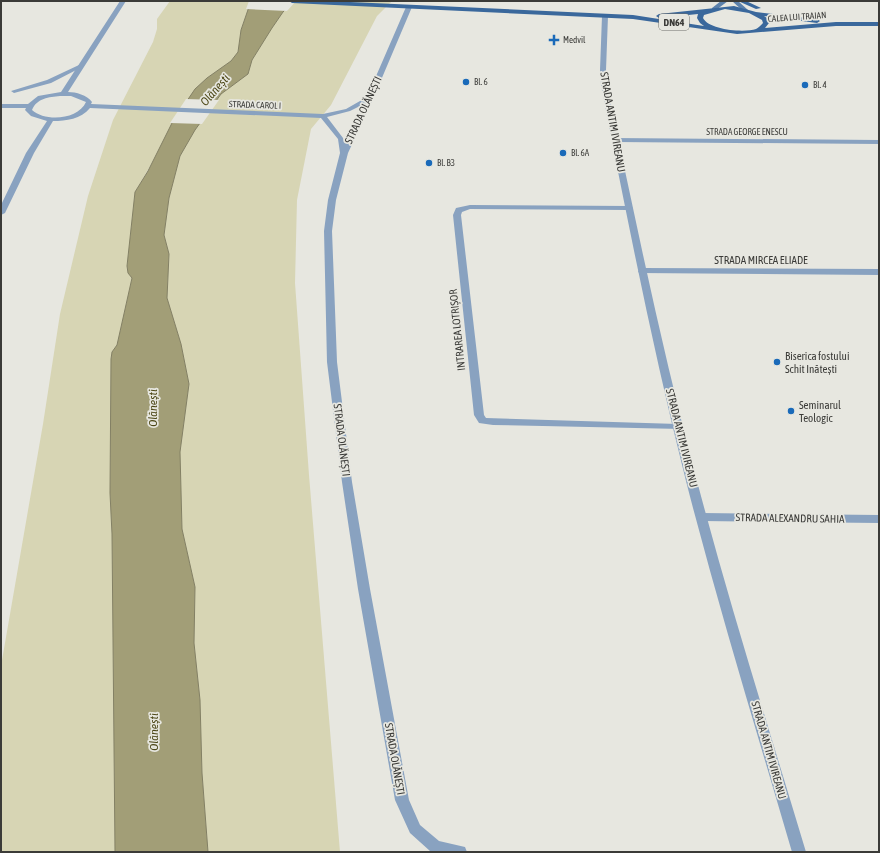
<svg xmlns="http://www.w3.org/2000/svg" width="880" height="853" font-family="'Asap Condensed',sans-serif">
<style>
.green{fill:#d7d5b4}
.water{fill:#a29e77;stroke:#838064}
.pier{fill:#e7e7e0}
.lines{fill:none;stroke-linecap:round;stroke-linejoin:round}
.service{fill:#89a2c0;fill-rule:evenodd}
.minor{fill:#89a2c0;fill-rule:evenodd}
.tertiary{fill:#89a2c0;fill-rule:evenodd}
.secondary{fill:#5c81ab;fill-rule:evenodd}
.primary{fill:#3a689c;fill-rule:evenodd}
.poi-dot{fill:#1a6ab9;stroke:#e7e7e0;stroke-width:1.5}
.labels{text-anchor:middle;stroke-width:3.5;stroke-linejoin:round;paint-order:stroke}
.far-street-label{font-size:9px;fill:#3b3b38;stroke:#e7e7e0}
.far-poi-label{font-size:9px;fill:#3b3b38;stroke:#e7e7e0;text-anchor:start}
.shield{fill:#e7e7e0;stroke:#6f6f6a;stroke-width:1}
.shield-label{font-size:10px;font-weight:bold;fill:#3b3b38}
.street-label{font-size:11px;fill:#3b3b38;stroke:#e7e7e0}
.poi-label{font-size:11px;fill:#3b3b38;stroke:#e7e7e0;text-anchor:start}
.water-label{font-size:12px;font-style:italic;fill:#4b4615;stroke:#e7e7e0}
</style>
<rect width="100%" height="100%" fill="#e7e7e0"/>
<!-- green -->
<g class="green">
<polygon points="170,1 251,1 241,30 238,52 231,61 207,78 195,89 135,192 127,266 128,273 132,278 117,346 112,352 111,359 110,493 112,534 115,852 1,852 1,666 43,424 60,314 88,196 113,120 153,42 157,29 157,19"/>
<polygon points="294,1 392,1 377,16 331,105 311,129 297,200 295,283 309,475 340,852 208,852 202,773 200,700 194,643 195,587 182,529 180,452 189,384 181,344 167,298 169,254 164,235 169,198 180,156 195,130 221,94 248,74 252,60 272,28 283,12"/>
</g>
<!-- water -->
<polygon class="water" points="251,1 294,1 283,12 272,28 252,60 248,74 221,94 195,130 180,156 169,198 164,235 169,254 167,298 181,344 189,384 180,452 182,529 195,587 194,643 200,700 202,773 208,852 115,852 112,534 110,493 111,359 112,352 117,345 132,278 128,273 127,266 135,192 148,171 172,123 195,89 207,78 231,61 238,52 241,30"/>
<!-- pier -->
<g class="pier">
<polygon points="249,1 296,1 287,11 246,9"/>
<polygon points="186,99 219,100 202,124 170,123"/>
</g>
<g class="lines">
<!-- service -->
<polygon class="service" points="79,65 84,66 51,83 14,93 11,91 47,80"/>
<!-- minor -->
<g class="minor">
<polygon points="613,138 879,140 879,144 616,142 612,140"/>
<polygon points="470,205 629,206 633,208 629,210 470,209 462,212 461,215 484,415 486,418 678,424 682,425 683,427 682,429 493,425 479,423 474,415 453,215 456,208"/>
<polygon points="642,268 879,269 879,275 639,273 638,271"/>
<polygon points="702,513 879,515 879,523 702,521 698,520 697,517 698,514"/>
</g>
<!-- tertiary -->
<g class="tertiary">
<path d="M 120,1 L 126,1 L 68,92 C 76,92 87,95 92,102 L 91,104 L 323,114 L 346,109 L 367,97 L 406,7 L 409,5 L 412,7 L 373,99 L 348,153 L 336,200 L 332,231 L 337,362 L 352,482 L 370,589 L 409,800 L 420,825 L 439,841 L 465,847 L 467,852 L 434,852 L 430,851 L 410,833 L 395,800 L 358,589 L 342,482 L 327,362 L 324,231 L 328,200 L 340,153 L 338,139 L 321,118 L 90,108 C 81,119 66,121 53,121 L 34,153 L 5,213 L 1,215 L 1,205 L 26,153 L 47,121 L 31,116 L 25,110 L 26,108 L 1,108 L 1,104 L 28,104 L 38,96 L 61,92 ZM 60,96 L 71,96 L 86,102 C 78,120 45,122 32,110 C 37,98 49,97 60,96 ZM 364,104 L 345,143 L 343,138 L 327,117 L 350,111 Z"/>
<path d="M 605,14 L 608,16 L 606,70 L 607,85 C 635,218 662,350 697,481 C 730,606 769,729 806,852 L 792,852 C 756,729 718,606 686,481 C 653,350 627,218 601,85 L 600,70 L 602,16 Z"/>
</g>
<!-- secondary -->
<g class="secondary">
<polygon points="721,1 728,1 716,10 712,10 712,8"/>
<polygon points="732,1 738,1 748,10 743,11"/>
</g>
<!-- primary -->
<g class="primary">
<path d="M 289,1 L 328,1 L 633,15 L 704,26 L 700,23 L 697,18 L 698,14 L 659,18 L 656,16 L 659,14 L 734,6 L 756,12 L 817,19 L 820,21 L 817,23 L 764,16 L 767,18 L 769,23 L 765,28 L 836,22 L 879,22 L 879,26 L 836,26 L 737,34 L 633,19 L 292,3 ZM 725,9 L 749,13 L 762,20 L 763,23 C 761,25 758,28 756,29 C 744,33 709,30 703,18 L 704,15 Z"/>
<polygon points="738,1 746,1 761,8 756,9"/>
</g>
</g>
<!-- markers -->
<g class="poi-dot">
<path d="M552 34h4v4h4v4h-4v4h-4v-4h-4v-4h4z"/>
<circle cx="466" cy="82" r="4"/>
<circle cx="805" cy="85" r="4"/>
<circle cx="563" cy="153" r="4"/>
<circle cx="429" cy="163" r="4"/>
<circle cx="777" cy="362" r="4"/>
<circle cx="791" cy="411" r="4"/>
</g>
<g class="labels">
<!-- far-street labels -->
<g class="far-street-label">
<text transform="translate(797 17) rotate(-4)" y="3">CALEA LUI TRAIAN</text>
<text transform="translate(255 105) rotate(2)" y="3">STRADA CAROL I</text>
<text x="747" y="135">STRADA GEORGE ENESCU</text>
</g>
<!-- far-poi labels -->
<g class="far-poi-label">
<text x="563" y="43">Medvil</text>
<text x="474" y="85">Bl. 6</text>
<text x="813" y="88">Bl. 4</text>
<text x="571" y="156">Bl. 6A</text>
<text x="437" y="166">Bl. B3</text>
</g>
<!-- shield labels -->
<rect class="shield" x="659" y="14" width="30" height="16" rx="3"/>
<g class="shield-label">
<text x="674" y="26">DN64</text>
</g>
<!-- street labels -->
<g class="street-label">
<text transform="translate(363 110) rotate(-65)" y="4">STRADA OLĂNEȘTI</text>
<text transform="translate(613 122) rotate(80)" y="4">STRADA ANTIM IVIREANU</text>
<text x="761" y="264">STRADA MIRCEA ELIADE</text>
<text transform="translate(457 330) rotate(-96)" y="4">INTRAREA LOTRIȘOR</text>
<text transform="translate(682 438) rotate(76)" y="4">STRADA ANTIM IVIREANU</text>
<text transform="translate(342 440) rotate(83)" y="4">STRADA OLĂNEȘTI</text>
<text transform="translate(790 518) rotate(1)" y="4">STRADA ALEXANDRU SAHIA</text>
<text transform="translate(769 750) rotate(74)" y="4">STRADA ANTIM IVIREANU</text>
<text transform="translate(395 759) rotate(80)" y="4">STRADA OLĂNEȘTI</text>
</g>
<!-- poi labels -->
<g class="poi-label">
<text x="785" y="360">Biserica fostului<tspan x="785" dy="13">Schit Inătești</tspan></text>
<text x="799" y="409">Seminarul<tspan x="799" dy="13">Teologic</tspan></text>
</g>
<!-- water labels -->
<g class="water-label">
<text transform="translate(215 90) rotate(-49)" y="4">Olănești</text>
<text transform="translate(153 408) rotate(-90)" y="4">Olănești</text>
<text transform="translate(154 732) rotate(-90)" y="4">Olănești</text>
</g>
</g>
<!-- border -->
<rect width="880" height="853" fill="none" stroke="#3b3b38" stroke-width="4"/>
</svg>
